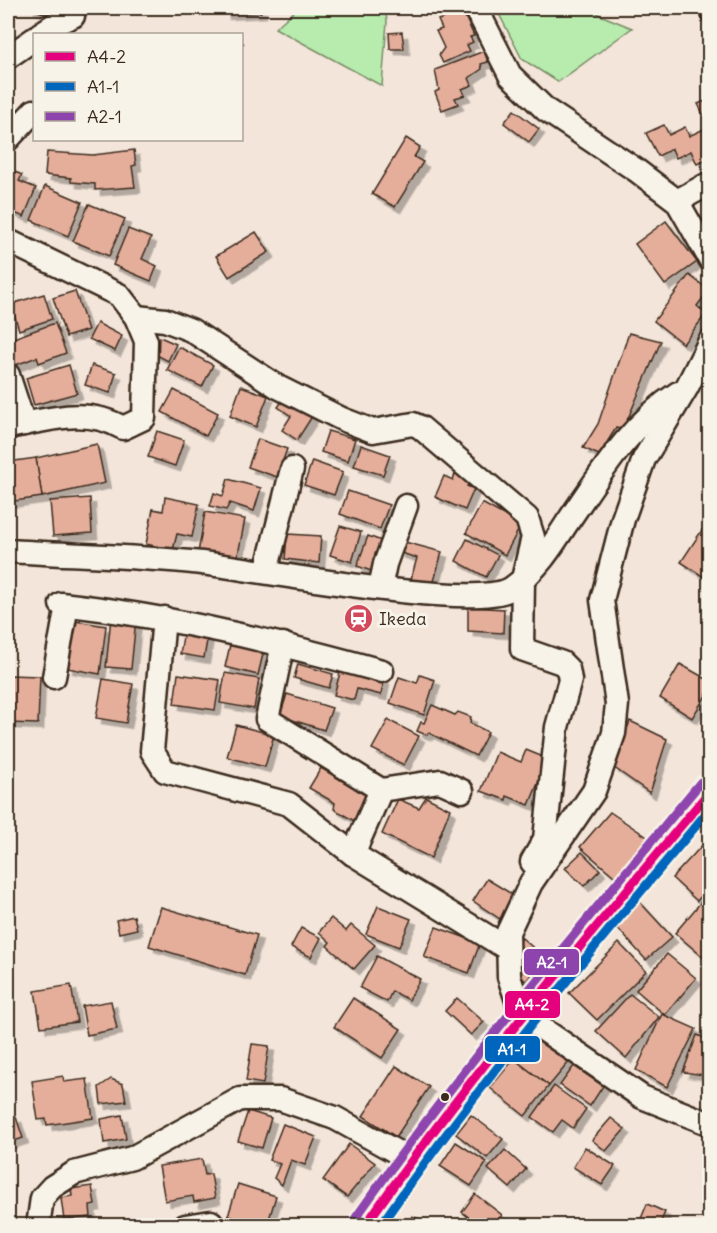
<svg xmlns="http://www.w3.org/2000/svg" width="717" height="1233" font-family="Delius,sans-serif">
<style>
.green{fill:#b7ecae;stroke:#798b66;stroke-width:1.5}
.building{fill:#e5ae9b;stroke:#3b2a1e;stroke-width:1.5;filter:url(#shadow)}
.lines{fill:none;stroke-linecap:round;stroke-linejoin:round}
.minor-casing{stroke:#3b2a1e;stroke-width:27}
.major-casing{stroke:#3b2a1e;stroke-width:33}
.path{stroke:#3b2a1e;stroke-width:4;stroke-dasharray:1.5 4.5;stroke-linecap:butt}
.minor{stroke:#f7f3e8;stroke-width:22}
.major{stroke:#fcde96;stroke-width:28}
.bus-1-casing{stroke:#f7f3e8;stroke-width:14}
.bus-2-casing{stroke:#f7f3e8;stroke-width:14}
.bus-3-casing{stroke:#f7f3e8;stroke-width:14}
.bus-1{stroke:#e5007d;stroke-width:9}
.bus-2{stroke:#0065bd;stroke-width:9}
.bus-3{stroke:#8e44ad;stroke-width:9}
.bus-dot{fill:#3b2a1e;stroke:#f7f3e8;stroke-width:2}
.labels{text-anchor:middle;stroke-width:6;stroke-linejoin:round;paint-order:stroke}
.poi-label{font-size:18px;fill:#3b2a1e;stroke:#f7f3e8;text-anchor:start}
.line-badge{stroke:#f7f3e8;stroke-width:2}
.badge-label{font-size:16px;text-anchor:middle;font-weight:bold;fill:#fff}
</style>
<defs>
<filter id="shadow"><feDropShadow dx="5.5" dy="5.5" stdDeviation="0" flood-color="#0004"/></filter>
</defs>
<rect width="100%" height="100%" fill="#f3e5d9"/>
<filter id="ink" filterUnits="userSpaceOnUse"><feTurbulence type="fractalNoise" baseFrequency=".0167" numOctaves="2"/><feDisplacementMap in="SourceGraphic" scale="12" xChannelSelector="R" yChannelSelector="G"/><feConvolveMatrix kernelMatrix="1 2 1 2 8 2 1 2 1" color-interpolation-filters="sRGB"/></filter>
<g filter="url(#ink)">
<!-- green -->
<g class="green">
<polygon points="298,8 385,8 387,21 382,86 275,28"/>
<polygon points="496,8 590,8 600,15 632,28 558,82 522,59"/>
</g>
<!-- building -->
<g class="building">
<polygon points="28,8 52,8 50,15"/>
<polygon points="224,8 261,8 261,12 224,14"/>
<polygon points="448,8 461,8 474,36 470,37 473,42 467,45 470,51 443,63 439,55 444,48 436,31 442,29 438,20 444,18 441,11"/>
<polygon points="696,8 710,8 710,33"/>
<polygon points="402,32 404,49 390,49 389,33"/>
<polygon points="484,51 488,62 481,64 482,69 469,78 472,85 462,89 465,95 455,98 458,104 442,110 435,92 439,90 435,70"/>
<polygon points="710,99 710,126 709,126 698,104"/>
<polygon points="514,110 539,129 529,142 504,123"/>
<polygon points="664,125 669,135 685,127 689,136 704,129 710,141 710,158 697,164 691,151 676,158 672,149 658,156 646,133"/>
<polygon points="406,138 420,147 414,157 423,162 395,207 372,194"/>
<polygon points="134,150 136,165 132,166 135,187 95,190 95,184 71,182 71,178 45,175 47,152 93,155"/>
<polygon points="8,169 22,175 19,181 36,188 24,217 8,210"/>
<polygon points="45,186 82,202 68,236 31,220"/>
<polygon points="89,204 125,219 109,256 73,241"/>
<polygon points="666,221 697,262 665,285 635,244"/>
<polygon points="128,229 151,238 142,259 157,266 151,281 113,265"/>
<polygon points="256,232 269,252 229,277 216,256"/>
<polygon points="689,275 709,290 697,306 706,314 683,344 654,321"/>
<polygon points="75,291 88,330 66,337 53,298"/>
<polygon points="44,294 52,319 19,330 11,304"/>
<polygon points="55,323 66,353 39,363 37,357 13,366 8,352 8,340"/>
<polygon points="97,323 122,336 115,351 89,339"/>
<polygon points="629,333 661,341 623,430 616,428 599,455 583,448 598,424"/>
<polygon points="160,337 176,344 168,361 153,353"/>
<polygon points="179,347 213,365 202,387 167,370"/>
<polygon points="69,365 77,393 34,405 26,378"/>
<polygon points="92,365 116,373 110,393 85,385"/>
<polygon points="241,386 268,396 256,427 230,416"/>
<polygon points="174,390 218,413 206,436 162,412"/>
<polygon points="285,397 313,415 297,440 282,430 291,416 278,407"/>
<polygon points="157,431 184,440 175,466 148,457"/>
<polygon points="328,431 355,439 348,461 321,452"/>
<polygon points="258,439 287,449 277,477 248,467"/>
<polygon points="97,444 105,483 42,497 36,458"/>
<polygon points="361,445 390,455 383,475 354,466"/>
<polygon points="36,458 42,497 8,502 8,462"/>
<polygon points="312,461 343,472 334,495 304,485"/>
<polygon points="456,471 471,478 467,486 474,489 465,510 435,497 444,476 453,480"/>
<polygon points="228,479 261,488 254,511 230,503 226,510 210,506 214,493 223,496"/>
<polygon points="348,491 389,505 380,529 340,514"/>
<polygon points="165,497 199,504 192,537 177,534 173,550 146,544 153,509 163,511"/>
<polygon points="90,498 92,533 53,536 50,501"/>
<polygon points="482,503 521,525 505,555 466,533"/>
<polygon points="205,512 245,519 237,560 198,553"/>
<polygon points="340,526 361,532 352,562 330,555"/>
<polygon points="704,527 710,531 710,581 681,562"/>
<polygon points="287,534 321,536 319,563 285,559"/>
<polygon points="368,536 387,543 377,573 357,566"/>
<polygon points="467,539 498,555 486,577 456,561"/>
<polygon points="401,541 442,552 433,585 411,579 417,558 398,552"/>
<polygon points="468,607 504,609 503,633 468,631"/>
<polygon points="111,617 136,619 131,669 106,667"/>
<polygon points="75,621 106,626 100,674 67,668"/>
<polygon points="184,631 208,635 204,658 180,654"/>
<polygon points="242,640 265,646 258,675 225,667 230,645 240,647"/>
<polygon points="298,664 333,674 329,688 294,678"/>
<polygon points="680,664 710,681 710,689 692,718 660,698"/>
<polygon points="341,669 384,679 381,695 357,689 354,700 334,695"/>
<polygon points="225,673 259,679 254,709 220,703"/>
<polygon points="178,674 220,680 215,710 174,704"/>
<polygon points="8,675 40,676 38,724 8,723"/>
<polygon points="420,675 435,680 424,715 390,703 399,677 417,683"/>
<polygon points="103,679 133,684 126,723 96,718"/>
<polygon points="287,694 332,708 324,730 280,716"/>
<polygon points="432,705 455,715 458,712 471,717 470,723 488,732 476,756 429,733 426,735 417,731 421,722 424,723"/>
<polygon points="388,720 419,736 404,765 372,749"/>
<polygon points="630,721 667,739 650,793 613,767"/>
<polygon points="236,725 274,735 265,767 227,757"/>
<polygon points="526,750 548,759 529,805 507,796 506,800 481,791 497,752 521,762"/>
<polygon points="321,768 368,796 354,821 334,809 335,803 309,788"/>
<polygon points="426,797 450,809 431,858 382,834 398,799 419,808"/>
<polygon points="610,812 653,841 620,881 580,847"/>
<polygon points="707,840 710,842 710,886 697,901 672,878"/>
<polygon points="582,852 600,870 584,886 565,868"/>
<polygon points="487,879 515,896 500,919 473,901"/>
<polygon points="637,899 672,937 646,960 612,922"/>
<polygon points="701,902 710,910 710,963 675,933"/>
<polygon points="378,906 411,919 399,947 366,934"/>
<polygon points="161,907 257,935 245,975 149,946"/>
<polygon points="134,916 137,929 119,933 116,920"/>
<polygon points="331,918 346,931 351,925 375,945 354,969 327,946 330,942 319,932"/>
<polygon points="436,927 480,943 469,973 424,957"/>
<polygon points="301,928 321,938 311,957 291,947"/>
<polygon points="522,938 545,958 526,981 512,970 521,959 511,952"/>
<polygon points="619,943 646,971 597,1020 569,993"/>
<polygon points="667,954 696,978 665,1015 636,990"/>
<polygon points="377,956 420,979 409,1000 392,991 387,1002 360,988"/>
<polygon points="71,985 77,1022 41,1027 35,991"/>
<polygon points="630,994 659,1017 626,1058 596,1031"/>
<polygon points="353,998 401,1029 382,1058 334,1027"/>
<polygon points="457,998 484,1022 471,1035 445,1011"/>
<polygon points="111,1001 117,1029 87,1035 82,1006"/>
<polygon points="662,1014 696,1029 667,1087 636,1070"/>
<polygon points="534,1033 569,1062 549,1086 514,1059"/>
<polygon points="697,1035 710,1040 710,1076 683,1072"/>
<polygon points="252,1044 269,1046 263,1084 246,1081"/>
<polygon points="514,1059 549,1086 525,1116 490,1088"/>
<polygon points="396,1066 429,1087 396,1137 363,1116"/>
<polygon points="574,1066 603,1086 590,1106 560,1085"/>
<polygon points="63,1076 64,1082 87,1079 93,1118 47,1125 46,1119 38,1120 32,1081"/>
<polygon points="111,1079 123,1084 126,1101 101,1104 99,1087"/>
<polygon points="554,1086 586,1109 573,1128 562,1120 553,1132 532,1117"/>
<polygon points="248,1111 271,1118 262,1148 238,1141"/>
<polygon points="122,1115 126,1139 104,1143 101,1119"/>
<polygon points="471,1115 503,1139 487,1158 456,1134"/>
<polygon points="16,1117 23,1138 8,1143 8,1120"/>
<polygon points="611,1118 625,1129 606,1151 592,1140"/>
<polygon points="283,1124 316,1137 305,1165 291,1160 282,1185 274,1178 280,1164 269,1160"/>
<polygon points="456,1142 487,1162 471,1186 440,1166"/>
<polygon points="349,1144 375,1163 347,1197 323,1180"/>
<polygon points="585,1147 615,1166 602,1185 573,1167"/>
<polygon points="505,1150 526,1169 510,1188 488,1169"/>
<polygon points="202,1159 205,1175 211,1174 215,1198 194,1202 193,1196 165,1201 159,1166"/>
<polygon points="238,1184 276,1196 267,1226 228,1216"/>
<polygon points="92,1186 95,1205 90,1206 91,1217 64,1220 61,1198 72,1196 71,1189"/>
<polygon points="475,1194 502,1215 494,1226 480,1226 462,1212"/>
<polygon points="647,1204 665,1212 659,1226 638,1226"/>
<polygon points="412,1216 434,1226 408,1226"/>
</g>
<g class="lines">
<defs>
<g id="minor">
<polyline points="476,8 510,75 546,110 636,170 677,201 710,259"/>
<polyline points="40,34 57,23 73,16"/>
<polyline points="8,57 34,39"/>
<polyline points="8,139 34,111"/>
<polyline points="677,201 710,183"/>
<path d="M 8,241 L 119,295 L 136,317 L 146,341 L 144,418 L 123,428 C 86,406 47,420 8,427"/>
<polyline points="136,317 165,320 191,330 278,387 342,419 373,431 413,424 420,427 527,518 533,537 523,579 522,649 562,663 568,669 570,680 557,727 545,839 532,862"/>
<polyline points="710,341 687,387 644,459 623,519 602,600 617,704 614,733 594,791 531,883 508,932 509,977 522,1015 642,1097 710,1124"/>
<polyline points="8,375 24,424"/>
<path d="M 8,551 C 72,555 138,556 202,563 C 254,569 479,612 512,588 C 537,570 551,548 567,523 C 600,475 629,425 678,393"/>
<polyline points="266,572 292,469"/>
<polyline points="380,588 385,564 406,506"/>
<path d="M 61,604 C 170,616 276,642 382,671"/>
<polyline points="164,618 152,751 165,771 289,804 353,854 508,949"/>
<polyline points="283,644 267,719 381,790 440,781 462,791"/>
<polyline points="54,677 67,605"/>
<polyline points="353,854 381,790"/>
<polyline points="38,1226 42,1198 52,1187 74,1173 132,1158 240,1099 280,1099 335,1118 411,1160"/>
<polyline points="185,1226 211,1222"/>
</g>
<polyline id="major" points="365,1226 411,1160 522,1015 710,790"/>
</defs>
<!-- minor casing -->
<use href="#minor" class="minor-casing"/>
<!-- major casing -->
<use href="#major" class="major-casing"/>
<!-- path -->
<polyline class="path" points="242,43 245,40"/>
<!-- minor -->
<use href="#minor" class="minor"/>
<!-- major -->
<use href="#major" class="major"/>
<defs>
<path id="bus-1" d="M 365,1226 C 471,1073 591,933 710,791"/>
<path id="bus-2" d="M 380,1226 C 481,1080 596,945 710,809"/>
<path id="bus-3" d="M 355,1219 C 462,1066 582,925 701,782"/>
</defs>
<!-- bus-1 casing -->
<use href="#bus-1" class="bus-1-casing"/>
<!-- bus-2 casing -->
<use href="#bus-2" class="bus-2-casing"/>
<!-- bus-3 casing -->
<use href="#bus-3" class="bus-3-casing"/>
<!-- bus-1 -->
<use href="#bus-1" class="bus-1"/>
<!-- bus-2 -->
<use href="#bus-2" class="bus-2"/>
<!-- bus-3 -->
<use href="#bus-3" class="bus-3"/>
</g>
</g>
<!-- icons -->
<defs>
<symbol id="station-disc" viewBox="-11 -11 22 22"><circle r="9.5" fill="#d1495b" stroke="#f7f3e8"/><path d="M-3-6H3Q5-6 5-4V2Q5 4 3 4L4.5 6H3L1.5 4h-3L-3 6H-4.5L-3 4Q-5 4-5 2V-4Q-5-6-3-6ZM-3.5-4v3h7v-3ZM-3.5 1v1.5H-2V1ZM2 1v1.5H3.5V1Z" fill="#fff"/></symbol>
</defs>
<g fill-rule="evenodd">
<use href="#station-disc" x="342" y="602" width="33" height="33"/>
</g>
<!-- markers -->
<circle class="bus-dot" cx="445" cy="1097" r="5"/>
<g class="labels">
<!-- poi labels -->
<g class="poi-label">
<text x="379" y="625">Ikeda</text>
</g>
</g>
<g class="line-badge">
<rect x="523" y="948" width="57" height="28" rx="6" fill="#8e44ad"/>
<rect x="504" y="990" width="57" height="29" rx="6" fill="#e5007d"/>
<rect x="484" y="1035" width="57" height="28" rx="6" fill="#0065bd"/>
</g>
<g class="badge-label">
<text x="552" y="968">A2-1</text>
<text x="532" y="1010">A4-2</text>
<text x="512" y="1055">A1-1</text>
</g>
<!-- margin -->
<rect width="717" height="1233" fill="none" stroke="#f7f3e8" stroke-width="30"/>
<rect x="15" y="15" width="687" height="1203" fill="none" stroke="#3b2a1e" stroke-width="2" filter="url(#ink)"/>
<!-- legend -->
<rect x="33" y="33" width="210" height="108" fill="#f7f3e8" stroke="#aca397" stroke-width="1.5"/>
<rect x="45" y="52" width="30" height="9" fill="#e5007d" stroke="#aca397" stroke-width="1.5"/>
<text x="87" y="63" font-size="18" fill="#3b2a1e">A4-2</text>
<rect x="45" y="82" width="30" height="9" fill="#0065bd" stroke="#aca397" stroke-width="1.5"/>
<text x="87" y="93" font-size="18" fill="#3b2a1e">A1-1</text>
<rect x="45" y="112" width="30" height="9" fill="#8e44ad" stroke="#aca397" stroke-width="1.5"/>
<text x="87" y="123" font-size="18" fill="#3b2a1e">A2-1</text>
</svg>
